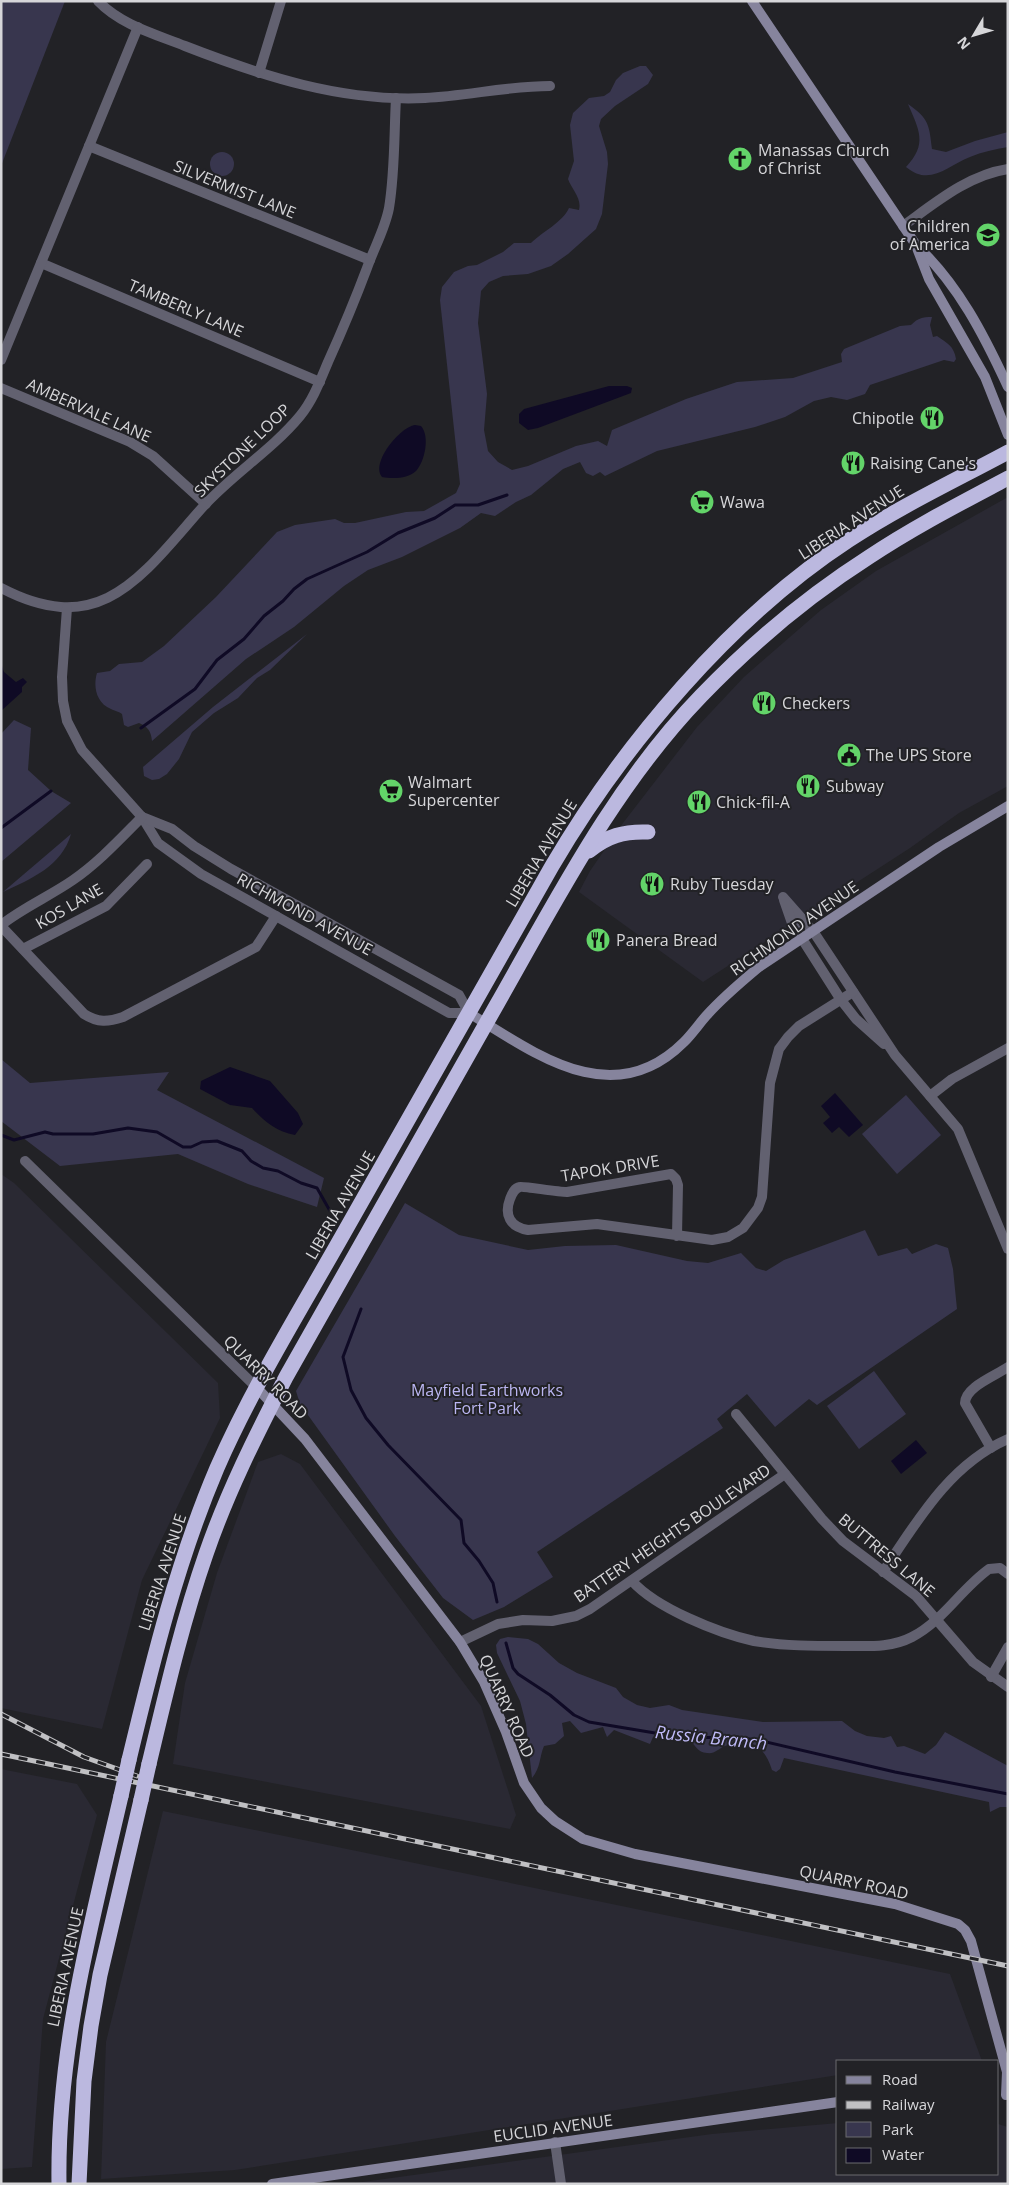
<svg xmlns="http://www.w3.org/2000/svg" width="1009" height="2185" font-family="'Open Sans',sans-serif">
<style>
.built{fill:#2a2933}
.green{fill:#38364e}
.water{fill:#0f0a25}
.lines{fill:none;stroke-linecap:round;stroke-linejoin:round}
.stream{stroke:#0f0a25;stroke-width:3}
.street{stroke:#626170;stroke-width:10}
.secondary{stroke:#86849d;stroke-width:10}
.highway{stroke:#bbb8df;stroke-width:15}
.rail-casing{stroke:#c0c0c3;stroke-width:5}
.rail{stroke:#222226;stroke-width:3;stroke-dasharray:9;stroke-linecap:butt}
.highway-bridge{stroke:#bbb8df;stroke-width:15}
.labels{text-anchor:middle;stroke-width:4;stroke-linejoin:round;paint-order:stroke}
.poi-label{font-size:16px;fill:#d6d6d9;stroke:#222226;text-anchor:start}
.street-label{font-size:16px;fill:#d6d6d9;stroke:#222226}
.park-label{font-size:16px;fill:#bbb6f2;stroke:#222226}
.water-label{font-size:18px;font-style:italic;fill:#bfbaf7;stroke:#222226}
</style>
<rect width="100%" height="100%" fill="#222226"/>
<!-- built -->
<g class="built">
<polygon points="1008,497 1008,786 959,813 910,848 703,982 579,892 590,871 623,823 697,727 744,677 821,610 876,571"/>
<polygon points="1,1174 14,1183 218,1383 220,1418 142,1580 102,1729 1,1708"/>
<polygon points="281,1454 300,1464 481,1706 516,1815 510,1829 173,1764 185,1683 217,1573 258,1462"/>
<polygon points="1,1769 77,1784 97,1815 43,2019 32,2167 1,2169"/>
<polygon points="163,1811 950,1974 982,2061 838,2061 838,2075 235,2170 101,2179 106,2042"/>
<polygon points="838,2123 838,2174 998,2174 998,2124 1008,2127 1008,2184 348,2184 712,2134"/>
</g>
<!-- green -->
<g class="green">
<polygon points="1,1 65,1 1,166"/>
<path d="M 640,66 L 646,66 L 653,75 L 648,84 L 615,106 L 601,119 L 599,126 L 607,152 L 608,164 L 602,214 L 596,229 L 568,254 L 551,266 L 528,274 L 503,276 L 489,282 L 481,291 L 478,323 L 487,394 L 484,430 L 488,451 L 498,462 L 512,470 L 528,466 L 576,446 L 598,441 L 607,446 L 612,430 L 686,399 L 737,382 L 793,378 L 842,362 L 841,354 L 844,349 L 900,326 L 911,325 C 918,318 922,317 932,317 L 930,325 L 933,337 L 937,336 C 947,343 954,346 956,359 L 954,362 L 944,360 L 870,385 L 865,394 L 847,400 L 831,397 L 814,401 L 785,417 L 755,427 L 657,451 L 605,476 L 600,472 L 593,476 L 586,473 L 580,462 L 563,469 L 531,495 L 516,502 L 495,516 L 481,513 L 460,528 L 402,557 L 368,570 L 344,586 L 294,627 L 246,659 L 152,741 C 151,731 148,727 139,723 L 128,727 L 124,725 L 122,714 C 118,711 115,711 111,709 C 96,703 93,686 97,673 L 110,671 L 119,664 L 142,662 L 164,646 L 216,597 L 277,532 L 295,525 L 335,519 L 344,523 L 355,523 L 406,512 L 424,511 L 456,493 L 460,484 L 440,300 L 442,287 L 454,272 L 468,266 L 477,265 L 503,252 L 514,243 L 531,243 C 542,232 563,222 569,208 L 579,210 C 582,198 572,190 568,179 L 574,161 L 570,125 L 573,113 L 589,98 L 604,96 L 610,92 L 616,80 L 623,73 Z"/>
<path d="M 908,104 C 929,119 929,124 932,149 L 946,152 L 975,141 L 1008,132 L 1008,147 C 995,149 982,152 970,157 C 947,166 930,187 906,167 C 928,144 919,130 908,104 Z"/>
<circle cx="222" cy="164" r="12"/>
<polygon points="307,634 270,670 257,678 238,698 214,713 192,732 179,759 167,774 159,779 152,780 144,776 143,767 213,707"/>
<polygon points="14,720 31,728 28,770 51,791 71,803 1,862 1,734"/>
<path d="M 71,834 C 62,866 31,879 3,892 Z"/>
<polygon points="1,1059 30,1083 169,1072 157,1090 324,1178 317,1207 248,1184 178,1154 60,1166 1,1121"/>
<polygon points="906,1095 941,1135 897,1174 862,1134"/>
<polygon points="405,1203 459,1235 528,1250 565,1246 616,1245 687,1261 708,1263 741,1253 756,1268 766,1271 784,1260 865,1230 878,1256 907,1248 912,1254 936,1244 948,1248 953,1269 957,1309 817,1405 809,1399 775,1427 747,1394 717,1419 723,1428 537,1552 553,1577 504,1607 473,1620 443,1598 395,1536 300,1404 296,1391"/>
<polygon points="874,1371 906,1414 859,1449 827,1406"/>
<path d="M 508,1637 L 528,1639 L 538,1644 L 559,1663 L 577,1673 L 616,1688 L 623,1697 L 637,1705 L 650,1708 L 669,1705 L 682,1710 L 763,1722 L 842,1721 L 855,1731 L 867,1736 L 884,1738 L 891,1736 L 897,1747 L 904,1746 L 925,1754 L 936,1745 L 945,1732 L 1008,1766 L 1008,1807 L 1000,1807 L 990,1812 L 989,1802 L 784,1758 L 780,1769 L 776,1772 L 772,1770 C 765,1746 749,1735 725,1746 C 718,1749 715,1754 707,1753 C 697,1752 696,1746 689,1739 C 681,1731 663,1732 653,1737 L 650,1744 L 614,1730 L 607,1737 L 603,1727 L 581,1733 L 570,1721 L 562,1723 L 564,1736 L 555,1744 L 544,1746 C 539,1758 541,1767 532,1778 L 526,1724 L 520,1701 L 497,1653 L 496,1645 L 500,1639 Z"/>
</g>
<!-- water -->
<g class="water">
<polygon points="609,386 627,386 632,388 631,393 538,428 528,430 519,423 519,414 524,409"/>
<path d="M 415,425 L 421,426 C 430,436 425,461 416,471 C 408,479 392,479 382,477 C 370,463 400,427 415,425 Z"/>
<polygon points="2,666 4,672 16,682 23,678 27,682 22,687 22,692 1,711"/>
<path d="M 230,1067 L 270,1081 L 298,1113 L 303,1124 L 295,1135 C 276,1131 265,1122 252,1108 L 230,1105 L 200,1089 L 201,1081 Z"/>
<polygon points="835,1093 863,1125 849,1137 839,1127 832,1133 823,1123 830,1117 821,1106"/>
<polygon points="916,1440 927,1453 901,1474 891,1461"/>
</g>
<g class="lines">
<!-- stream -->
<g class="stream">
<polyline points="141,728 195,689 217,660 244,639 264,616 283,601 294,589 307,579 367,552 398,533 435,518 455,505 478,505 507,495"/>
<polyline points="1,828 51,791"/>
<polyline points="1,1135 14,1140 45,1132 53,1134 93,1134 128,1128 157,1132 183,1147 191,1147 202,1142 217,1141 242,1151 251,1161 263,1168 278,1171 301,1183 317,1188 330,1211"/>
<polyline points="361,1309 343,1357 351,1390 366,1418 388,1445 461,1520 464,1543 479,1561 493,1583 497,1602"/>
<polyline points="506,1643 513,1668 518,1674 550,1695 574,1715 589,1722 685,1738 729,1737 758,1740 895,1772 1008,1794"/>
</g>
<!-- street -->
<g class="street">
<path d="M 98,1 C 121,25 155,34 185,46 C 262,76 342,102 425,98 C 467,96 508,86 550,86"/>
<polyline points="259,73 281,1"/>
<polyline points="89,146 370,260"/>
<path d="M 903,226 C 935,203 968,175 1008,169"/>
<polyline points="41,263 320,382"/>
<polyline points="1,360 138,27"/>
<polyline points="1,388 130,442 153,456 206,504"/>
<path d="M 1,588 C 100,640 141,577 201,509 C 231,475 271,451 300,416 C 313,400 320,381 328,362 C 342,331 355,300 367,268 C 374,248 385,229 389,208 C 395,172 394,134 396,98"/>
<polyline points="67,608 62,677 63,701 67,721 82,750 142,817 158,843 201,874 449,1013 469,1013"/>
<polyline points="142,817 172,829 194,846 231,869 459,995 469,1013"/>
<polyline points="783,897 813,931 895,1055 958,1129 1008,1249"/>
<polyline points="784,900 792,923 841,1000 856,1019 884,1044"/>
<path d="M 1,925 C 24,907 50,896 73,880 C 99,862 120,839 142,817"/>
<path d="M 1,926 L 84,1014 C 98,1023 108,1022 123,1017 L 256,947 L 276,916"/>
<polyline points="23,949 106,906 147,864"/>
<polyline points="930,1096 952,1079 1008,1048"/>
<polyline points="25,1161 257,1388"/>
<path d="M 677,1236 L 678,1185 L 676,1179 L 671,1174 L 567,1192 C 557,1192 523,1186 520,1187 C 514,1188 512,1194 510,1199 C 504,1215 510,1227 528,1230 L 597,1224 L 712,1240 L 728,1237 L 743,1228 L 758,1208 L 762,1197 L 770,1083 L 779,1049 L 788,1037 L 799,1026 L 853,992"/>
<polyline points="736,1414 822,1519 843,1541 916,1596 973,1662 1008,1687"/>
<path d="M 991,1448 L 965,1403 C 965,1387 995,1376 1008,1367"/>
<path d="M 883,1572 C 917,1521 950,1464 1008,1439"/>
<path d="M 632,1581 C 656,1608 718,1633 754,1641 C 783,1646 815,1646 845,1646 C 868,1646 891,1648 912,1637 C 943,1621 961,1589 989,1569 L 1000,1568 L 1008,1574"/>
<polyline points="460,1642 498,1624 523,1620 552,1621 576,1616 590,1609 785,1474"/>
<polyline points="991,1677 1008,1647"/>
<polyline points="555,2142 561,2184"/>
</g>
<!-- secondary -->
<g class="secondary">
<path d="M 752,1 L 916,245 C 958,284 984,335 1008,387"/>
<polyline points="917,248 929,279 985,377 1008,435"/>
<path d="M 469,1013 C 536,1054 613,1113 684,1042 C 692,1034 699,1024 706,1016 C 722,998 741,982 759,967 L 939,847 L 1008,806"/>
<polyline points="257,1388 305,1439 460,1642 484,1682 506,1732 524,1783 541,1808 555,1821 583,1839 635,1854 895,1904 958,1924 965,1930 971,1941 1007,2072 1006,2095"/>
<polyline points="272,2184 838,2102"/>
</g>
<!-- highway -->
<g class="highway">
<path d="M 589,851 C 607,836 624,831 648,832"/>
<path d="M 129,1760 C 153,1660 177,1562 217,1468 C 253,1386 301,1309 345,1231 C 415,1109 484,987 552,866 C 623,745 731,617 849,540 C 899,507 954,481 1008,452"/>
<path d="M 149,1764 C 166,1693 182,1623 206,1554 C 227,1493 256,1435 286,1377 C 356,1254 426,1130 496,1006 C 557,899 614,786 701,696 C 751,644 808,596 869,557 C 914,527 961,503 1008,478"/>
<path d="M 59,2184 C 57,2049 91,1926 121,1796"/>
<polyline points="79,2184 84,2081 91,2026 100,1975 141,1800"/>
</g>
<defs>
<g id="rail">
<polyline points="1,1714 84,1757 137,1776"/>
<polyline points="1,1754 1008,1966"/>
</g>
</defs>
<!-- rail casing -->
<use href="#rail" class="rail-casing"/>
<!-- rail -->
<use href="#rail" class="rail"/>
<!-- highway-bridge -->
<g class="highway-bridge">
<polyline points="121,1796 129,1760"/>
<polyline points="141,1800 149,1764"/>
</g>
</g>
<!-- icons -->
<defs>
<symbol id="church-disc" viewBox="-11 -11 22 22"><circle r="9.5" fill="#63d469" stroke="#222226"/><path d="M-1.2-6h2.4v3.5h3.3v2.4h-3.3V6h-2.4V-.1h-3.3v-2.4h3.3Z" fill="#111"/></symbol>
<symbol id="school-disc" viewBox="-11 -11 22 22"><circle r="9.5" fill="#63d469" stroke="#222226"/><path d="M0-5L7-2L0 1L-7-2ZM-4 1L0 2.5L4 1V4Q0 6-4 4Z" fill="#111"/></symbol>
<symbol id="restaurant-disc" viewBox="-11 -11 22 22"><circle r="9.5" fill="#63d469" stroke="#222226"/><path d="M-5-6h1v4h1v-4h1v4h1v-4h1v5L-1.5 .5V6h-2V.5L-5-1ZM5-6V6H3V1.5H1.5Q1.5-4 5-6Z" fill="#111"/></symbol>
<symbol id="supermarket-disc" viewBox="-11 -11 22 22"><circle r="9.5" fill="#63d469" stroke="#222226"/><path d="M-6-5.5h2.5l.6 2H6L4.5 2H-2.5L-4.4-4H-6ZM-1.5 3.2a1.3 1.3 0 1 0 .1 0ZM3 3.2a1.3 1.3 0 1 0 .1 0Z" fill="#111"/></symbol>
<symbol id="civic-disc" viewBox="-11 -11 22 22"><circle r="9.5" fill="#63d469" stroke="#222226"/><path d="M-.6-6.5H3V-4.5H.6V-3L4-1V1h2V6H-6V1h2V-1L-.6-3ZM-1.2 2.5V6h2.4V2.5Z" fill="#111"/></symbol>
</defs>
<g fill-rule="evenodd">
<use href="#church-disc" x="726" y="145" width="28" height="28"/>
<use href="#school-disc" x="974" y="221" width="28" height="28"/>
<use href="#restaurant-disc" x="918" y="404" width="28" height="28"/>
<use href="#restaurant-disc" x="839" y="449" width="28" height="28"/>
<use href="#supermarket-disc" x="688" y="488" width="28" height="28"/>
<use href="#restaurant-disc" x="750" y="689" width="28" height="28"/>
<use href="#civic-disc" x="835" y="741" width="28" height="28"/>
<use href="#restaurant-disc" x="794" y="772" width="28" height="28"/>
<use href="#supermarket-disc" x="377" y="777" width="28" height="28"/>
<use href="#restaurant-disc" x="685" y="788" width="28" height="28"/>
<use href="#restaurant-disc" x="638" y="870" width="28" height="28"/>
<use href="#restaurant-disc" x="584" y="926" width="28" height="28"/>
</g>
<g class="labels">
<!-- poi labels -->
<g class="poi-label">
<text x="758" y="156">Manassas Church<tspan x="758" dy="18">of Christ</tspan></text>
<text x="970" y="232" text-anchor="end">Children<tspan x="970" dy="18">of America</tspan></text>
<text x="914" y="424" text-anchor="end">Chipotle</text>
<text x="870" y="469">Raising Cane's</text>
<text x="720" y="508">Wawa</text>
<text x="782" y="709">Checkers</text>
<text x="866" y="761">The UPS Store</text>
<text x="408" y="788">Walmart<tspan x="408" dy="18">Supercenter</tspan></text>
<text x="826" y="792">Subway</text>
<text x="716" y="808">Chick-fil-A</text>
<text x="670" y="890">Ruby Tuesday</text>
<text x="616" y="946">Panera Bread</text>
</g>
<!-- street labels -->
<g class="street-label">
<text transform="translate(235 189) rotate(22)" y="6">SILVERMIST LANE</text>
<text transform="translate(186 308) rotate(23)" y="6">TAMBERLY LANE</text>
<text transform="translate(89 410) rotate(24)" y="6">AMBERVALE LANE</text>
<text transform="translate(242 450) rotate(-44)" y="6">SKYSTONE LOOP</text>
<text transform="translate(851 522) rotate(-33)" y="6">LIBERIA AVENUE</text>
<text transform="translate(541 853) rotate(-59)" y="6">LIBERIA AVENUE</text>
<text transform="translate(69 906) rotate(-30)" y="6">KOS LANE</text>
<text transform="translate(305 914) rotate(29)" y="6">RICHMOND AVENUE</text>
<text transform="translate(794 928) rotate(-35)" y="6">RICHMOND AVENUE</text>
<text transform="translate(610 1168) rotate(-9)" y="6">TAPOK DRIVE</text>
<text transform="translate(340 1205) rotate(-60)" y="6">LIBERIA AVENUE</text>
<text transform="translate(266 1377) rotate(45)" y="6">QUARRY ROAD</text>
<text transform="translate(672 1533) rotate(-34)" y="6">BATTERY HEIGHTS BOULEVARD</text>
<text transform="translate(887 1555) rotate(40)" y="6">BUTTRESS LANE</text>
<text transform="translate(162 1572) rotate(-72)" y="6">LIBERIA AVENUE</text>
<text transform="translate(507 1706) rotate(66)" y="6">QUARRY ROAD</text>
<text transform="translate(854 1882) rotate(12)" y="6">QUARRY ROAD</text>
<text transform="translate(65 1967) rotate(-78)" y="6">LIBERIA AVENUE</text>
<text transform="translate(553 2128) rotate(-8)" y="6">EUCLID AVENUE</text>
</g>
<!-- park labels -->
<g class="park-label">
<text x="487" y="1396">Mayfield Earthworks<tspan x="487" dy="18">Fort Park</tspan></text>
</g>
<!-- water labels -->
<g class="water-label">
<text transform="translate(711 1738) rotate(6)" y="6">Russia Branch</text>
</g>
</g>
<!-- border -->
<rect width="1009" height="2185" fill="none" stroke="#d6d6d9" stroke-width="5"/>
<!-- legend -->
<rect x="836" y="2060" width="162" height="115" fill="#222226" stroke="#6a6a6e"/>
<rect x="846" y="2076" width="25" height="8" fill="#86849d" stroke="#6a6a6e"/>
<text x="882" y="2085" font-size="15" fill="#d6d6d9">Road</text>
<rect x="846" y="2101" width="25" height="8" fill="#c0c0c3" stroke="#6a6a6e"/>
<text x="882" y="2110" font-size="15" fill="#d6d6d9">Railway</text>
<rect x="846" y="2122" width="25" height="15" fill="#38364e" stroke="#6a6a6e"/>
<text x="882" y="2135" font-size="15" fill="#d6d6d9">Park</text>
<rect x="846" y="2148" width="25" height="15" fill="#0f0a25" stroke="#6a6a6e"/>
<text x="882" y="2160" font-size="15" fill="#d6d6d9">Water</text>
<!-- north arrow -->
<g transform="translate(974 35) rotate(232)" stroke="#222226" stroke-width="4" paint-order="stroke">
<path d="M0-4L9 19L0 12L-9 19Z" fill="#d6d6d9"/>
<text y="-8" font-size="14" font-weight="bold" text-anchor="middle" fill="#d6d6d9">N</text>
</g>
</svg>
